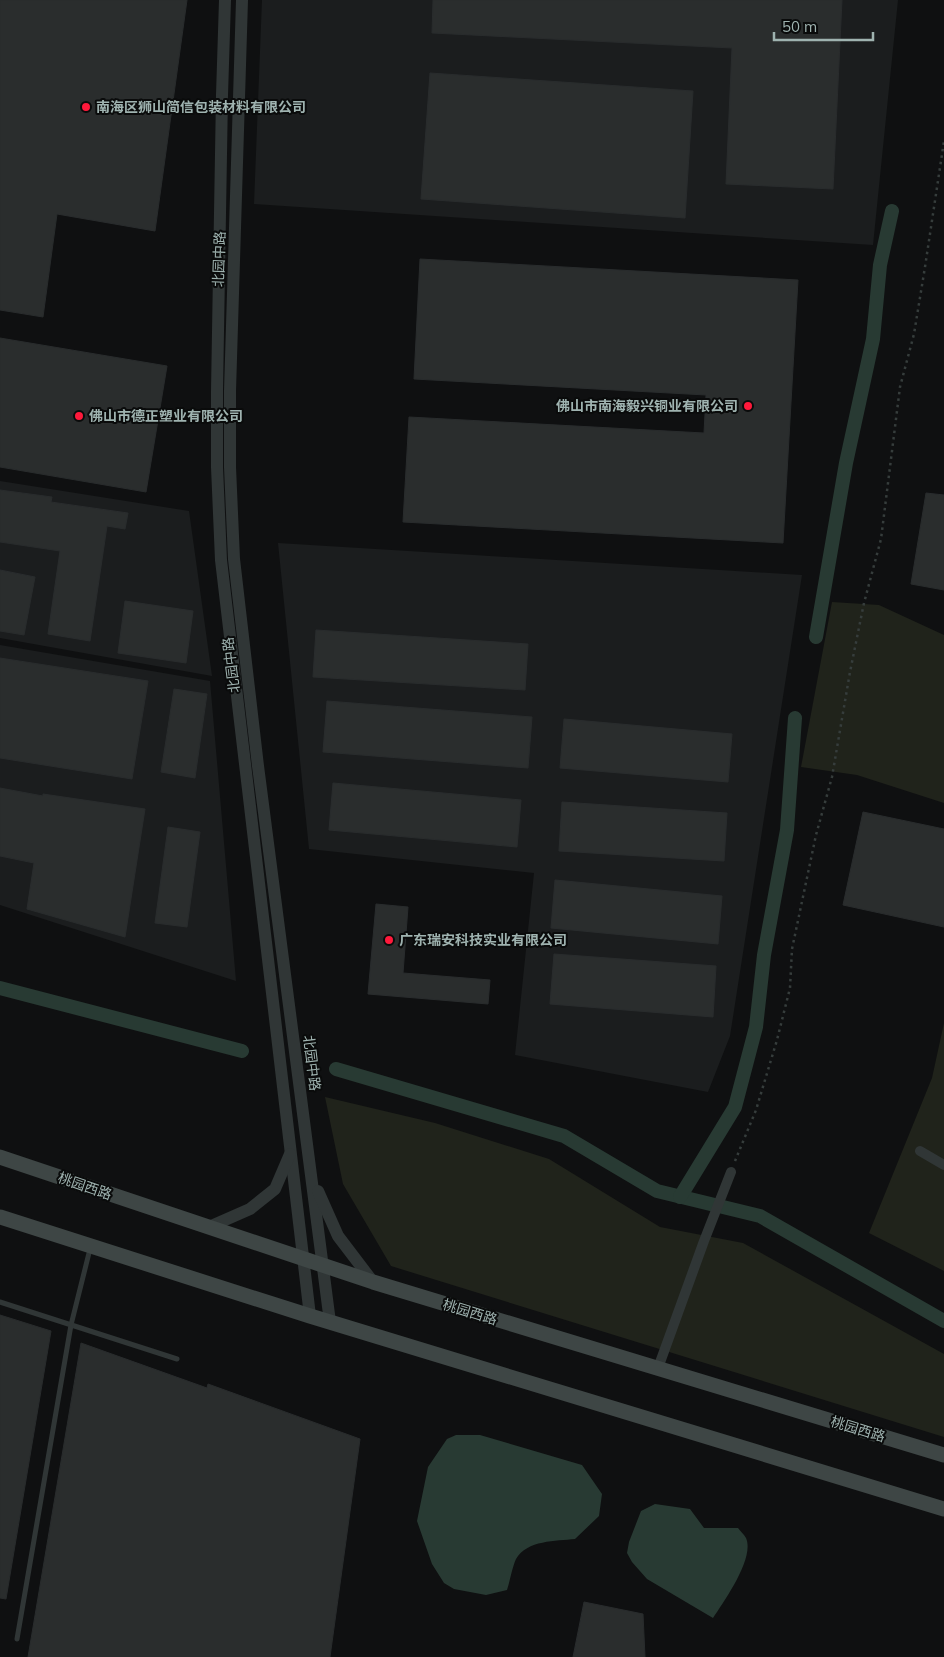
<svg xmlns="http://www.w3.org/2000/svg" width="944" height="1657" font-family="Mulish,'Noto Sans SC',sans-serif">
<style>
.built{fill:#1b1d1e}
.green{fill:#20231b}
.water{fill:#283a33}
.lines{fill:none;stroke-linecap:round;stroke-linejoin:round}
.canal{stroke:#283a33;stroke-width:14}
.building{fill:#2a2d2d;stroke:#292c2d}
.path{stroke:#363d3c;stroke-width:2.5;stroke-dasharray:2.5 4;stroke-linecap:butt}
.service{stroke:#303636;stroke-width:5}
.minor{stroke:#303636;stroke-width:10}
.tertiary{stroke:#303636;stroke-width:12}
.secondary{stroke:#3e4645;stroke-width:15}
.poi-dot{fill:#ff193b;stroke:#0a0b0b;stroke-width:2}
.labels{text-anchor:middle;stroke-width:4;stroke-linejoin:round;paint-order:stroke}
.poi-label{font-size:14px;font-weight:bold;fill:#9fb3b0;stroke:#0a0b0b;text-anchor:start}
.street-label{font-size:14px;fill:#9fb3b0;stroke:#0a0b0b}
</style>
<rect width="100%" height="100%" fill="#0f1011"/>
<!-- built -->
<g class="built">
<polygon points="262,0 898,0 873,245 254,204"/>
<polygon points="0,481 189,511 212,676 0,638"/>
<polygon points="278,543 802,575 730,1036 708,1092 515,1055 534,873 309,849"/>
<polygon points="0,645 210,681 236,981 0,905"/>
</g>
<!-- green -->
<g class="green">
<polygon points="832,602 879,605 944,635 944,803 857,775 801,767"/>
<polygon points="944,1023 944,1271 869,1233 932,1078"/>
<polygon points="325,1097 435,1123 549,1159 660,1227 743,1243 944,1354 944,1437 391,1266 343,1184"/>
</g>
<!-- water -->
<g class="water">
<path d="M 456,1435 L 480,1435 L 582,1465 L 602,1494 L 599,1516 L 575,1539 C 556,1541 527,1540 516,1559 C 512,1568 510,1581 507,1590 L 486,1595 L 454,1589 L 444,1583 L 432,1564 L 417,1521 L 428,1467 L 447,1439 Z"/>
<path d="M 655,1504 L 690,1509 L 704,1528 L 738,1528 C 740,1531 744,1534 746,1538 C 755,1558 724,1601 713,1618 L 647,1579 L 632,1562 L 627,1553 L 629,1542 L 641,1511 Z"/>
</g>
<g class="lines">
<!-- canal -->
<g class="canal">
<polyline points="816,637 846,463 873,339 880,265 892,211"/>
<polyline points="0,988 242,1051"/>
<polyline points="336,1069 564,1136 657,1191 760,1216 944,1321"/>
<polyline points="680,1197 735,1107 756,1027 764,955 787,830 795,718"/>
</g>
</g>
<!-- building -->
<g class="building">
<polygon points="0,0 187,0 155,231 57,214 43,317 0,310"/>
<polygon points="433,0 842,0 833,189 726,184 732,48 432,33"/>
<polygon points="430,73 693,91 685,218 421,199"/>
<polygon points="420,259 798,280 783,543 403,522 409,417 704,433 706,395 414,379"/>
<polygon points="0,338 167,366 146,492 0,467"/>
<polygon points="0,490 52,497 51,502 128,513 125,529 107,526 90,641 48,634 60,551 0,542"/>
<polygon points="926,493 944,495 944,590 911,584"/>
<polygon points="0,570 35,577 24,635 0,631"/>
<polygon points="125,601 193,611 186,663 118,653"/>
<polygon points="316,630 528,644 525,690 313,677"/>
<polygon points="0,658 148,681 132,779 0,758"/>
<polygon points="174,689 207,694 195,778 161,772"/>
<polygon points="327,701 532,717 528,768 323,752"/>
<polygon points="564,719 732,734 728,782 560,768"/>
<polygon points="333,783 521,800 517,847 329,830"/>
<polygon points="0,788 43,796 43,794 145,809 125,937 27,909 34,863 0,856"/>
<polygon points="562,802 727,813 724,861 559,851"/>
<polygon points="863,812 944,829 944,927 843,905"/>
<polygon points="168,827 200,832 187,927 155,923"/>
<polygon points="555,880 722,896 718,944 551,928"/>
<polygon points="376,904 408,907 403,973 490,980 488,1004 368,994"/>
<polygon points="554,954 716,966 713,1017 550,1004"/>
<polygon points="0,1315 51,1331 6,1599 0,1598"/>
<polygon points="81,1343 207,1388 208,1384 360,1439 330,1657 28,1657"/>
<polygon points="584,1602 643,1614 645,1657 573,1657"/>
</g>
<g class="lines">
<!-- path -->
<polyline class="path" points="735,1161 756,1110 777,1040 790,988 792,949 816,835 832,777 850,672 864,603 881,539 900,387 914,334 925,267 944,141"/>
<!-- service -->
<g class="service">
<polyline points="0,1302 177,1359"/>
<polyline points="17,1639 71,1325 90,1249"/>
</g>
<!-- minor -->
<g class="minor">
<polyline points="920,1151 944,1165"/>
<polyline points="658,1368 704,1241 731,1172"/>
</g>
<!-- tertiary -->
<g class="tertiary">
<polyline points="225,0 222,95 217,391 217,467 221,560 310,1316"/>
<polyline points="242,0 230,391 230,467 234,559 258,766 330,1322"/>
<polyline points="318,1191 338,1236 373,1282"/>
<polyline points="209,1227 250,1209 275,1189 290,1154"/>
</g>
<!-- secondary -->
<g class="secondary">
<polyline points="0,1157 373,1282 944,1455"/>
<polyline points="0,1217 310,1316 944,1509"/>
</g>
</g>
<!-- markers -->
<g class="poi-dot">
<circle cx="86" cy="107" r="5"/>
<circle cx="748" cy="406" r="5"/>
<circle cx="79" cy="416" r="5"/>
<circle cx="389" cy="940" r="5"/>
</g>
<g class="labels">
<!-- poi labels -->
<g class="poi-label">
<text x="96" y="112">南海区狮山简信包装材料有限公司</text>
<text x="738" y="411" text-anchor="end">佛山市南海毅兴铜业有限公司</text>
<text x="89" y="421">佛山市德正塑业有限公司</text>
<text x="399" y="945">广东瑞安科技实业有限公司</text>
</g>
<!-- street labels -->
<g class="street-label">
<text transform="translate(219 259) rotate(-88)" y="5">北园中路</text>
<text transform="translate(231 665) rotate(-97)" y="5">北园中路</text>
<text transform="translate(312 1063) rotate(83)" y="5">北园中路</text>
<text transform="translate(85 1186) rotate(19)" y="5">桃园西路</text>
<text transform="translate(470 1312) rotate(17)" y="5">桃园西路</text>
<text transform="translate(858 1429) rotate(17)" y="5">桃园西路</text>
</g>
</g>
<!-- scale -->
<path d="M774 32v8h99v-8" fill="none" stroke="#9fb3b0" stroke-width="2.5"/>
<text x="782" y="32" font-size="15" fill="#9fb3b0" stroke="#0a0b0b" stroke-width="4" paint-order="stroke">50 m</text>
</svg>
